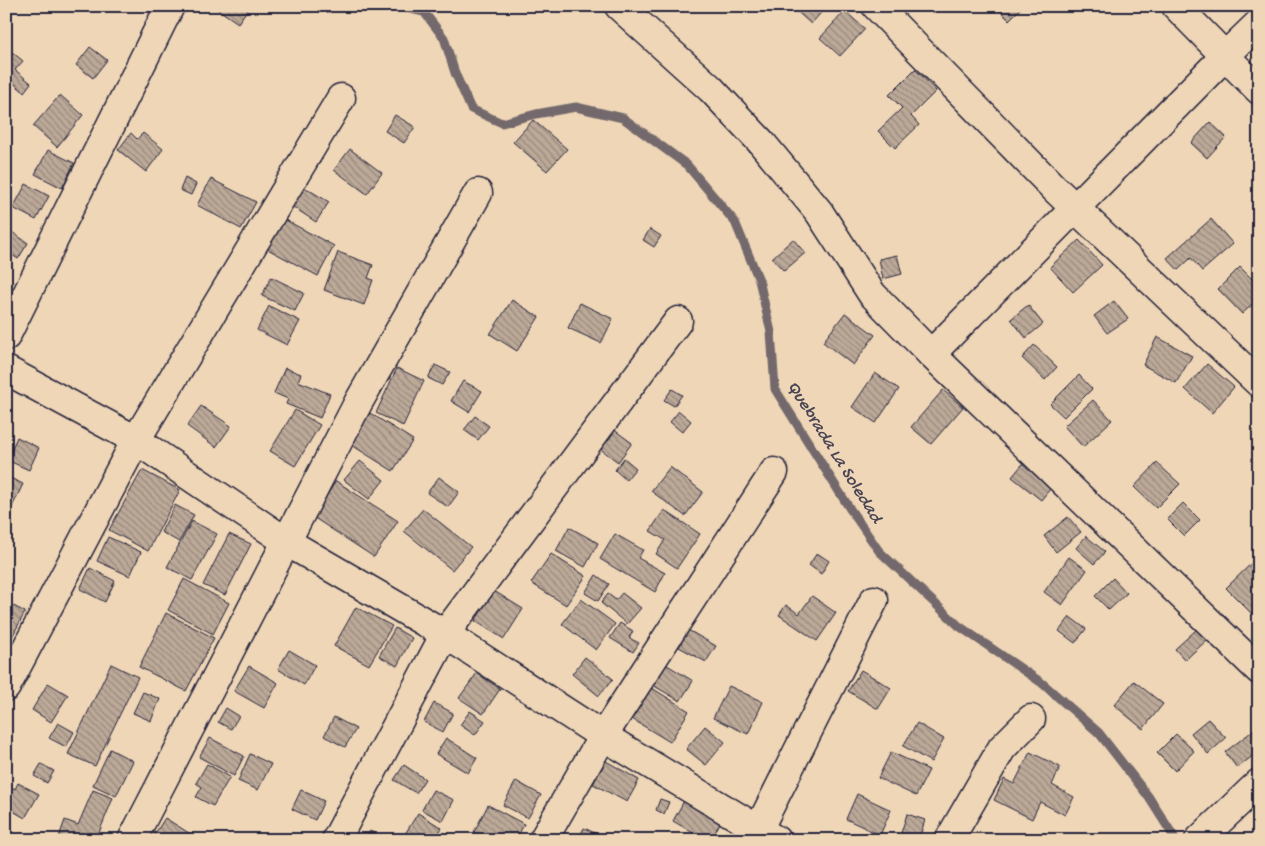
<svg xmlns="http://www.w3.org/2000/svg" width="1265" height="846" font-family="'Gochi Hand',sans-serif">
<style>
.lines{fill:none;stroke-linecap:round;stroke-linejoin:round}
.stream{stroke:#73696c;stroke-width:9}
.building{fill:url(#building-back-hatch);stroke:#22223b}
.street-casing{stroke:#22223b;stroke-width:31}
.secondary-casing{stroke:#22223b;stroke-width:31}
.street{stroke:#efd6b7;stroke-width:28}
.secondary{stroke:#efd6b7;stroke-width:28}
.labels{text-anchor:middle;stroke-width:5;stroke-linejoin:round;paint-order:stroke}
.water-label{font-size:18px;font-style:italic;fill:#4a4554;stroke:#efd6b7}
</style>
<defs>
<pattern id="building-back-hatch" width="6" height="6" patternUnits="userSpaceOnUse" patternTransform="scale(1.25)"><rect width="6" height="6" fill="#bca998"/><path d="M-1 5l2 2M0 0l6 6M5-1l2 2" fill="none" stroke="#98897d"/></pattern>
</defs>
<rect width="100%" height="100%" fill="#efd6b7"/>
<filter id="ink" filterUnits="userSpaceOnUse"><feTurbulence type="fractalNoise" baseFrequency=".02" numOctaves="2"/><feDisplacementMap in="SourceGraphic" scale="10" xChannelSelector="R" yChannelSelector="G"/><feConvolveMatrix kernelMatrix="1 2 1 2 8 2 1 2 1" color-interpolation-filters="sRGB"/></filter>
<g filter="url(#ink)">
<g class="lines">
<!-- stream -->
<polyline class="stream" points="397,6 424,12 444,38 455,73 471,109 502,123 536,114 576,107 623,118 687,165 735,222 759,280 771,332 775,389 850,509 879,551 959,626 1042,683 1099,733 1148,796 1176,840"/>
</g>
<!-- building -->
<g class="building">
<polygon points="213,6 250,6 238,23"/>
<polygon points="791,6 827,6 811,24"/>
<polygon points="995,6 1023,6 1009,20"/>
<polygon points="845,11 865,29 840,56 820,38"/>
<polygon points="90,47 107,60 93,78 76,65"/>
<polygon points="7,48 23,61 15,70 31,83 24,92 12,82 6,88"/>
<polygon points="915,69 936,91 911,116 919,125 895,148 878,131 902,108 889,95"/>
<polygon points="60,95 83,115 57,147 33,126"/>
<polygon points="395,115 415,127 404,143 385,131"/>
<polygon points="533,120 567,149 547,171 513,142"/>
<polygon points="1210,122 1226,137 1207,158 1191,143"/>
<polygon points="131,133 137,139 143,133 163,149 146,172 118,150"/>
<polygon points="350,149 382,173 367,194 334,170"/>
<polygon points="48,150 74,163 62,188 35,174"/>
<polygon points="185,178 196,184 191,195 180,190"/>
<polygon points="211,179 256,202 241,229 197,205"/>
<polygon points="26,184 49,196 36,220 13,208"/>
<polygon points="299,184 329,202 316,222 287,203"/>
<polygon points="278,216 334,246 318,276 262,246"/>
<polygon points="1211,219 1233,244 1202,271 1191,258 1178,270 1167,258"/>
<polygon points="6,228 28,243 18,259 6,251"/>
<polygon points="650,229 661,236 654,247 643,240"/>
<polygon points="793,239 805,253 784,271 772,258"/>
<polygon points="1079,240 1102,265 1073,292 1050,267"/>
<polygon points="338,252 373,265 368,278 373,280 364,305 324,290"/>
<polygon points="897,255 902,274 883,279 879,259"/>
<polygon points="1240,267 1259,286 1259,298 1242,314 1218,289"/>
<polygon points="271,277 304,293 295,311 262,296"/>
<polygon points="512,300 539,317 517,351 490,334"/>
<polygon points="1114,301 1128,319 1107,333 1094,316"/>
<polygon points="580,303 613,319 601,343 568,328"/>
<polygon points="1028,305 1043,324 1026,338 1011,319"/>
<polygon points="269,306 300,321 287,345 257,330"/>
<polygon points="845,313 875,335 853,365 823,342"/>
<polygon points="1157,337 1192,356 1176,383 1143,365"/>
<polygon points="1034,345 1057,367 1045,380 1022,358"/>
<polygon points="1207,364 1234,387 1212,413 1185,389"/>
<polygon points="435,365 450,372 442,385 428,378"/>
<polygon points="285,368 301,374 298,381 330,394 320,418 286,404 288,399 274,393"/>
<polygon points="397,368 424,381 403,426 376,413"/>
<polygon points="875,373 899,389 876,423 852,407"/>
<polygon points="1079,375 1092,389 1064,417 1050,404"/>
<polygon points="463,381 482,391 469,412 451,401"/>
<polygon points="672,389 682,395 674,406 664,400"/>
<polygon points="943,390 963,407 931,444 911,427"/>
<polygon points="1093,400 1112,420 1083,447 1064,426"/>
<polygon points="201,406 231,426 216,447 187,426"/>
<polygon points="295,410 320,425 295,466 270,451"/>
<polygon points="679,411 691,421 682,432 670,422"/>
<polygon points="370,413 413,440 393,471 350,444"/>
<polygon points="475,416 489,426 478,440 464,430"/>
<polygon points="613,429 632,443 618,462 599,448"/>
<polygon points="17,437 39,448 29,470 7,460"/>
<polygon points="1030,455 1059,478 1041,500 1012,477"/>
<polygon points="624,458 636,468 626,480 615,470"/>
<polygon points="360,461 384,480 369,499 344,480"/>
<polygon points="1157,463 1180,484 1156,508 1134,487"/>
<polygon points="670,467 703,492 685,516 651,491"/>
<polygon points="142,470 180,490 148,551 109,530"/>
<polygon points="6,476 23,484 12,507 6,505"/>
<polygon points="439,477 459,492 448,507 427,493"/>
<polygon points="336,481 398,521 374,557 313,517"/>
<polygon points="1183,503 1200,520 1184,536 1167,519"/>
<polygon points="175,505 194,515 179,542 161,532"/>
<polygon points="423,509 471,547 452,570 404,531"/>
<polygon points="664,510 700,534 677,568 656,554 665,540 650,531"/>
<polygon points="1068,517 1081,532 1056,552 1044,536"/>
<polygon points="192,521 217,534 192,580 167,567"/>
<polygon points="569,527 598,543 585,567 556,551"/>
<polygon points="229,534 251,544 225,595 203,585"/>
<polygon points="615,534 643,550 638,558 665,573 655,592 600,559"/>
<polygon points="1086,536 1105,552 1094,564 1076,548"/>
<polygon points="108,537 141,552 130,576 97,561"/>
<polygon points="817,553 829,561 821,574 809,565"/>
<polygon points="551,554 586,576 566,605 531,583"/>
<polygon points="1259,556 1259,607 1252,614 1226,588"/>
<polygon points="1069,557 1087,570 1062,605 1044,592"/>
<polygon points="90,568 115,581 105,602 80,589"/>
<polygon points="596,575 609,584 598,601 585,593"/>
<polygon points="1113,578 1127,593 1109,610 1095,596"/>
<polygon points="184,579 229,603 213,634 168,610"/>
<polygon points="494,591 523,609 504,639 475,621"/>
<polygon points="622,593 641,608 627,624 601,603 608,594 616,600"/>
<polygon points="812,596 836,613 817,641 779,615 786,605 799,614"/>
<polygon points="581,599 615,624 596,650 562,624"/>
<polygon points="6,602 25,612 12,637 6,634"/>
<polygon points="356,607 392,626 369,665 334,646"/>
<polygon points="166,613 214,638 186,691 139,667"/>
<polygon points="1070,617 1086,629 1075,643 1059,631"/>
<polygon points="620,623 633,631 629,638 639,643 633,652 610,638"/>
<polygon points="395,628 412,638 397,666 379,656"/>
<polygon points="1197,629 1207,640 1185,660 1175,649"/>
<polygon points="688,630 716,646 706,662 679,647"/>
<polygon points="289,650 315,665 304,685 278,669"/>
<polygon points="585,657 613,679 599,696 572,674"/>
<polygon points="664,663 693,681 680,701 651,684"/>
<polygon points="111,664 138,677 95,766 68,754"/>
<polygon points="249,666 278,683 264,708 234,691"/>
<polygon points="861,670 891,688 878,709 848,691"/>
<polygon points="477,673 500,689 483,714 459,698"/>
<polygon points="1134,681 1163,704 1143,729 1114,705"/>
<polygon points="48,683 68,695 51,722 32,710"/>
<polygon points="647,685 689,711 670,742 627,716"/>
<polygon points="729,686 763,702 748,734 713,718"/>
<polygon points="143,692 160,699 151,721 133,713"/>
<polygon points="434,703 453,713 443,732 424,722"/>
<polygon points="226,708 239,716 231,729 218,722"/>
<polygon points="470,711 485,721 475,735 460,725"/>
<polygon points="334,717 356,729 345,747 324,736"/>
<polygon points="1208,719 1226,738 1208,754 1191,733"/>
<polygon points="58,723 74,732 66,747 49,738"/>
<polygon points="917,723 944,739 931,762 903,746"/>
<polygon points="705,726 725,742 706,765 686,749"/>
<polygon points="1259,726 1259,751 1237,768 1225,752"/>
<polygon points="1176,734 1194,751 1175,771 1157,753"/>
<polygon points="210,738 244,756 234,776 199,757"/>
<polygon points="446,738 477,758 468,773 436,754"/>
<polygon points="110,749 133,761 116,796 93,785"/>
<polygon points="891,752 929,770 916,796 878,778"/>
<polygon points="1030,752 1060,767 1052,785 1074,797 1065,815 1040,802 1032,819 994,800 1004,779 1014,784"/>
<polygon points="250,754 271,764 258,790 238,781"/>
<polygon points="606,761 639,780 627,802 593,784"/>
<polygon points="41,764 54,771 47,783 34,776"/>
<polygon points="207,764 230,777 213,806 196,797 202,787 196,783"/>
<polygon points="404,765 425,779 416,793 394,780"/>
<polygon points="516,781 541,795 528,818 503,805"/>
<polygon points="18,783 39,794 25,818 6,807 6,784 15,789"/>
<polygon points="93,790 113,798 96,840 66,840 59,837 65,820 78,825"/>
<polygon points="301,790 324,801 315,820 292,809"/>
<polygon points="433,790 454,800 443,821 422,810"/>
<polygon points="857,794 891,810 880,835 846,819"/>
<polygon points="660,799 669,802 664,814 656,810"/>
<polygon points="685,799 721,821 711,840 705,840 673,821"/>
<polygon points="488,805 524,824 516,840 489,840 474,832"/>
<polygon points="418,813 442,828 434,840 414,840 405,834"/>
<polygon points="907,814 925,820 919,839 901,833"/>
<polygon points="165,818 200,840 151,840"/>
<polygon points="584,828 597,834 594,840 579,838"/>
<polygon points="370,831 386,840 366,840"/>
</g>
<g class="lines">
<defs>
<g id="street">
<polyline points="619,6 711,89 761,142 819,212 872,294 931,354"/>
<polyline points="876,6 1055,189 1259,383"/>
<polyline points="1259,23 1225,56 1259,90"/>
<polyline points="6,336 170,6"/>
<polyline points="6,370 136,440 287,542 445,634 603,736 776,840"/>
<polyline points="6,687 136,440 341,98"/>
<polyline points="132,840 358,403 478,193"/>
<polyline points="336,840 445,634 678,321"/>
<polyline points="543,840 603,736 774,472"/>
<polyline points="753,840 874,600"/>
<polyline points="949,840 1002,748 1031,719"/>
</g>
<g id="secondary">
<polyline points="1176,6 1225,56 931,354 1259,670"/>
<polyline points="1199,840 1259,783"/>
</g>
</defs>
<!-- street casing -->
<use href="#street" class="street-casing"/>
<!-- secondary casing -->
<use href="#secondary" class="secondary-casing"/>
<!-- street -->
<use href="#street" class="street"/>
<!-- secondary -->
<use href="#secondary" class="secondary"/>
</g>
</g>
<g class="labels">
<!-- water labels -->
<g class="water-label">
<text transform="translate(836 451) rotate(58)" y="6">Quebrada La Soledad</text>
</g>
</g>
<!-- margin -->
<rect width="1265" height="846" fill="none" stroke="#efd6b7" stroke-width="25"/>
<rect x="12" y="12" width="1240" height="821" fill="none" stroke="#22223b" stroke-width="2" filter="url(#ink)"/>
</svg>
